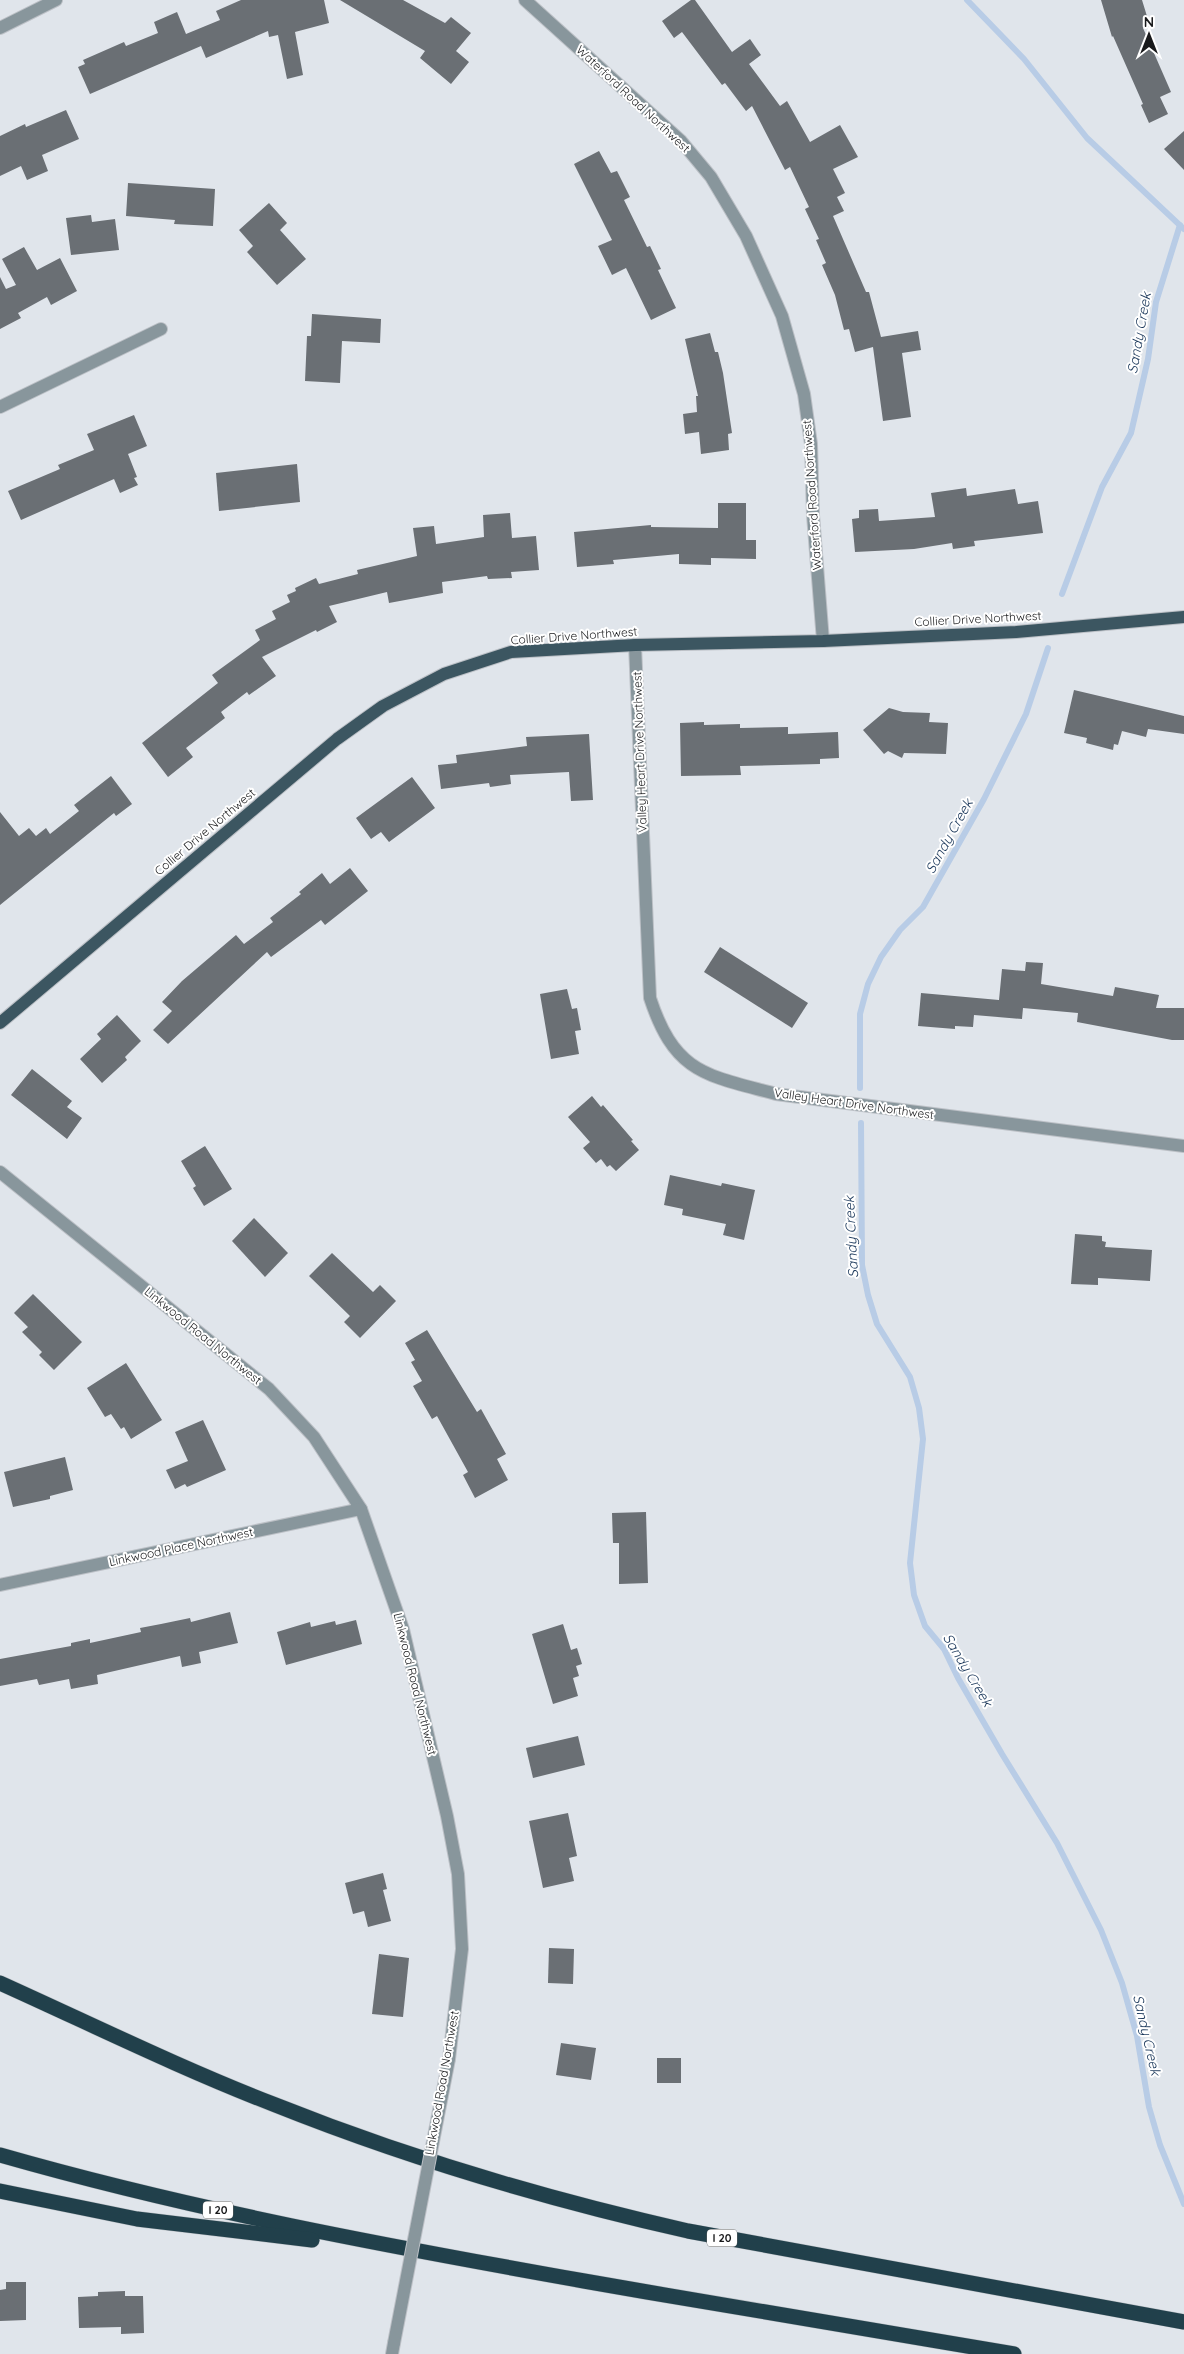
<svg xmlns="http://www.w3.org/2000/svg" width="1184" height="2354" font-family="Quicksand,sans-serif">
<style>
.lines{fill:none;stroke-linecap:round;stroke-linejoin:round}
.stream{stroke:#b8cce6;stroke-width:6}
.building{fill:#6a6f74}
.minor-casing{stroke:#bcc0c6;stroke-width:14}
.major-casing{stroke:#bcc0c6;stroke-width:14}
.highway-casing{stroke:#bcc0c6;stroke-width:16}
.minor{stroke:#88969c;stroke-width:12}
.major{stroke:#3c5661;stroke-width:12}
.highway{stroke:#21404b;stroke-width:15}
.minor-bridge-casing{stroke:#bcc0c6;stroke-width:14;stroke-linecap:butt}
.minor-bridge{stroke:#88969c;stroke-width:12}
.labels{text-anchor:middle;stroke-width:4;stroke-linejoin:round;paint-order:stroke}
.shield{fill:#fff;stroke:#5d5e5f;stroke-width:1}
.shield-label{font-size:11px;font-weight:bold;fill:#18191b}
.street-label{font-size:12px;fill:#18191b;stroke:#fff}
.water-label{font-size:14px;font-style:italic;fill:#1a375a;stroke:#fff}
</style>
<rect width="100%" height="100%" fill="#e0e5eb"/>
<g class="lines">
<!-- stream -->
<g class="stream">
<polyline points="967,0 1024,59 1087,138 1184,229"/>
<polyline points="1062,594 1102,487 1131,433 1148,359 1156,302 1180,225"/>
<polyline points="860,1088 860,1014 868,984 881,957 900,930 923,907 984,799 1026,714 1048,648"/>
<polyline points="861,1123 862,1265 868,1295 877,1324 910,1377 919,1408 923,1439 910,1563 914,1595 925,1626 944,1649 958,1678 1002,1754 1057,1843 1101,1930 1122,1983 1137,2036 1149,2107 1160,2145 1184,2204"/>
</g>
</g>
<!-- building -->
<g class="building">
<polygon points="241,0 324,0 329,23 295,32 303,75 287,79 278,35 269,37 268,31 206,58 201,46 90,94 78,67 85,64 83,60 124,42 126,46 158,33 154,22 177,12 186,34 220,20 216,11"/>
<polygon points="340,0 403,0 445,23 451,17 471,33 456,51 469,62 451,84 420,58 425,51"/>
<polygon points="691,0 695,0 732,52 750,39 761,55 749,64 780,106 787,101 810,142 840,125 858,157 833,169 845,193 837,197 844,211 833,216 866,292 869,292 881,337 918,331 921,350 902,353 911,417 883,421 873,347 855,352 849,329 844,330 835,295 822,265 826,263 816,240 819,239 805,209 809,207 790,167 785,170 752,106 746,111 725,83 722,85 682,32 674,38 662,21"/>
<polygon points="1101,0 1142,0 1150,26 1143,28 1171,92 1160,97 1168,114 1149,123 1141,105 1143,104 1113,36 1112,37"/>
<polygon points="66,110 79,139 42,155 48,171 27,180 21,166 0,176 0,136 25,124 26,127"/>
<polygon points="1184,131 1184,170 1164,149"/>
<polygon points="599,151 611,173 617,171 630,197 624,200 647,247 650,246 661,269 658,270 676,308 651,320 626,268 612,275 598,246 612,240 574,164"/>
<polygon points="128,183 215,189 213,226 174,224 175,220 126,216"/>
<polygon points="269,203 287,223 280,230 306,259 277,285 247,252 253,246 239,230"/>
<polygon points="91,215 92,222 115,219 119,250 71,255 66,218"/>
<polygon points="24,247 37,270 60,258 77,291 51,305 47,297 18,313 21,318 0,329 0,277 6,289 16,285 2,259"/>
<polygon points="312,314 381,319 380,343 342,341 340,383 305,381 307,336 311,336"/>
<polygon points="710,333 715,352 718,352 723,373 732,433 728,434 729,450 701,454 699,432 685,434 683,414 697,412 696,396 698,396 685,339"/>
<polygon points="134,415 147,446 128,454 137,477 134,478 138,485 120,493 114,479 21,520 8,491 60,469 58,465 94,450 87,434"/>
<polygon points="297,464 300,502 219,511 216,473"/>
<polygon points="966,488 967,496 1015,489 1018,504 1038,501 1043,533 974,541 975,546 953,549 952,543 914,549 855,552 852,519 859,518 859,510 878,509 879,521 935,517 931,493"/>
<polygon points="718,503 746,503 746,540 756,540 756,559 711,558 711,565 679,564 679,554 613,560 614,564 577,567 574,532 651,525 651,527 718,528"/>
<polygon points="510,513 512,538 536,536 539,570 511,572 512,578 488,579 487,576 442,582 443,593 389,603 387,592 329,606 337,622 317,632 316,630 262,657 276,676 249,695 247,692 221,712 225,718 186,748 193,757 168,777 142,743 218,683 212,675 260,640 255,630 276,619 272,611 290,602 287,595 296,591 295,588 316,578 319,584 358,574 357,570 417,556 413,528 434,526 436,544 484,537 483,515"/>
<polygon points="1074,690 1184,716 1184,734 1148,729 1146,737 1122,731 1118,745 1114,744 1113,750 1086,743 1087,738 1064,733"/>
<polygon points="889,708 903,712 930,713 929,722 948,723 946,754 904,753 902,758 888,751 884,754 863,730"/>
<polygon points="704,722 704,725 740,724 740,728 788,727 788,734 838,732 839,758 820,759 820,764 740,766 741,775 681,776 680,723"/>
<polygon points="589,734 593,800 571,801 569,772 510,775 511,784 490,787 489,783 441,789 438,765 457,763 456,755 527,746 526,737"/>
<polygon points="111,776 132,804 116,816 114,813 0,905 0,812 19,836 29,828 36,836 46,828 50,834 79,811 74,805"/>
<polygon points="412,777 435,808 389,842 381,832 371,839 356,818"/>
<polygon points="350,868 368,891 325,925 321,920 271,957 267,952 168,1044 153,1030 172,1011 162,1002 182,981 236,935 244,944 273,922 270,918 301,894 299,892 322,873 330,884"/>
<polygon points="720,947 808,1003 792,1028 704,972"/>
<polygon points="1026,962 1043,963 1041,984 1113,996 1115,987 1159,995 1156,1008 1184,1008 1184,1040 1172,1040 1077,1022 1078,1013 1023,1008 1022,1019 974,1015 973,1027 955,1026 955,1029 918,1026 921,993 999,1000 1002,969 1025,971"/>
<polygon points="567,989 572,1009 577,1008 581,1030 575,1031 579,1054 551,1059 540,994"/>
<polygon points="117,1015 141,1041 125,1057 127,1060 102,1083 80,1059 101,1039 97,1034"/>
<polygon points="32,1069 72,1101 67,1107 82,1118 67,1139 11,1095"/>
<polygon points="592,1096 601,1107 603,1105 633,1140 631,1141 639,1150 616,1171 610,1165 607,1167 601,1159 596,1163 583,1148 590,1142 568,1117"/>
<polygon points="205,1146 232,1189 204,1206 193,1188 196,1186 181,1161"/>
<polygon points="670,1175 721,1186 722,1183 755,1190 744,1240 723,1235 726,1224 682,1215 683,1209 664,1205"/>
<polygon points="254,1218 288,1253 265,1277 232,1241"/>
<polygon points="1075,1234 1102,1236 1102,1241 1106,1242 1105,1247 1152,1250 1150,1281 1098,1278 1098,1285 1071,1284"/>
<polygon points="332,1253 373,1292 380,1285 396,1301 360,1338 344,1322 350,1316 309,1276"/>
<polygon points="33,1294 82,1342 54,1370 39,1355 42,1352 22,1332 28,1327 14,1313"/>
<polygon points="427,1330 477,1412 481,1409 506,1454 497,1459 508,1480 475,1498 463,1475 468,1472 437,1416 432,1419 413,1386 422,1381 411,1362 415,1360 405,1343"/>
<polygon points="126,1363 162,1420 131,1439 124,1427 121,1429 111,1414 105,1417 87,1388"/>
<polygon points="203,1420 226,1470 187,1487 185,1484 175,1489 166,1470 188,1461 175,1432"/>
<polygon points="65,1457 73,1490 50,1496 50,1499 13,1507 4,1472"/>
<polygon points="646,1512 648,1583 619,1584 619,1543 613,1543 612,1513"/>
<polygon points="230,1612 238,1643 199,1652 201,1663 182,1667 180,1656 97,1675 98,1684 71,1689 69,1679 39,1685 37,1679 0,1686 0,1659 71,1646 71,1643 90,1639 90,1643 141,1632 140,1628 161,1624 190,1618 191,1622"/>
<polygon points="356,1620 362,1644 286,1665 277,1632 310,1622 311,1627 335,1621 336,1625"/>
<polygon points="563,1624 571,1650 577,1648 582,1664 576,1666 579,1676 573,1678 578,1696 553,1704 532,1634"/>
<polygon points="578,1736 585,1765 533,1778 526,1748"/>
<polygon points="568,1813 577,1856 569,1858 574,1881 543,1888 529,1821"/>
<polygon points="383,1873 387,1889 383,1890 391,1921 368,1927 364,1911 353,1914 345,1883"/>
<polygon points="549,1948 574,1949 573,1984 548,1983"/>
<polygon points="379,1954 409,1958 403,2017 372,2014"/>
<polygon points="561,2043 596,2048 591,2080 556,2075"/>
<rect x="657" y="2058" width="24" height="25"/>
<polygon points="6,2282 26,2282 26,2320 0,2321 0,2290 6,2289"/>
<polygon points="125,2291 125,2296 143,2296 144,2333 121,2334 121,2327 79,2328 78,2297 98,2296 98,2292"/>
</g>
<g class="lines">
<defs>
<g id="minor">
<polyline points="525,0 681,141 711,177 746,236 782,316 804,394 811,444 813,515 823,641"/>
<polyline points="0,28 56,0"/>
<polyline points="0,407 161,329"/>
<path d="M 635,645 L 650,998 C 675,1074 706,1075 776,1094 L 1184,1146"/>
<polyline points="0,1172 269,1389 314,1437 361,1509 403,1629 447,1816 458,1874 462,1949 449,2059"/>
<polyline points="0,1585 361,1509"/>
<polyline points="392,2354 394,2343"/>
</g>
<polyline id="major" points="0,1023 337,739 383,706 444,674 511,652 635,645 823,641 1016,632 1184,617"/>
<g id="highway">
<path d="M 0,1983 C 91,2024 180,2068 273,2104 C 408,2158 546,2199 688,2231 L 1184,2322"/>
<path d="M 0,2155 C 192,2210 387,2246 584,2281 C 727,2306 870,2330 1014,2354"/>
<polyline points="0,2191 137,2219 312,2240"/>
</g>
</defs>
<!-- minor casing -->
<use href="#minor" class="minor-casing"/>
<!-- major casing -->
<use href="#major" class="major-casing"/>
<!-- highway casing -->
<use href="#highway" class="highway-casing"/>
<!-- minor -->
<use href="#minor" class="minor"/>
<!-- major -->
<use href="#major" class="major"/>
<!-- highway -->
<use href="#highway" class="highway"/>
<defs>
<polyline id="minor-bridge" points="394,2343 449,2059"/>
</defs>
<!-- minor-bridge casing -->
<use href="#minor-bridge" class="minor-bridge-casing"/>
<!-- minor-bridge -->
<use href="#minor-bridge" class="minor-bridge"/>
</g>
<g class="labels">
<!-- shield labels -->
<g class="shield">
<rect x="203" y="2201.5" width="30" height="17" rx="4"/>
<rect x="707" y="2229.5" width="30" height="17" rx="4"/>
</g>
<g class="shield-label">
<text x="218" y="2214">I 20</text>
<text x="722" y="2242">I 20</text>
</g>
<!-- street labels -->
<g class="street-label">
<text transform="translate(633 99) rotate(43)" y="4">Waterford Road Northwest</text>
<text transform="translate(812 495) rotate(-94)" y="4">Waterford Road Northwest</text>
<text transform="translate(978 619) rotate(-3)" y="4">Collier Drive Northwest</text>
<text transform="translate(574 636) rotate(-4)" y="4">Collier Drive Northwest</text>
<text transform="translate(640 752) rotate(-92)" y="4">Valley Heart Drive Northwest</text>
<text transform="translate(205 832) rotate(-40)" y="4">Collier Drive Northwest</text>
<text transform="translate(854 1104) rotate(8)" y="4">Valley Heart Drive Northwest</text>
<text transform="translate(203 1336) rotate(39)" y="4">Linkwood Road Northwest</text>
<text transform="translate(181 1547) rotate(-12)" y="4">Linkwood Place Northwest</text>
<text transform="translate(415 1684) rotate(76)" y="4">Linkwood Road Northwest</text>
<text transform="translate(442 2083) rotate(-80)" y="4">Linkwood Road Northwest</text>
</g>
<!-- water labels -->
<g class="water-label">
<text transform="translate(1139 333) rotate(-80)" y="5">Sandy Creek</text>
<text transform="translate(949 836) rotate(-61)" y="5">Sandy Creek</text>
<text transform="translate(851 1237) rotate(-93)" y="5">Sandy Creek</text>
<text transform="translate(968 1670) rotate(59)" y="5">Sandy Creek</text>
<text transform="translate(1147 2035) rotate(77)" y="5">Sandy Creek</text>
</g>
</g>
<!-- north arrow -->
<g transform="translate(1149 35)" stroke="#ffffff" stroke-width="4" paint-order="stroke">
<path d="M0-4L9 19L0 12L-9 19Z" fill="#18191b"/>
<text y="-8" font-size="14" font-weight="bold" text-anchor="middle" fill="#18191b">N</text>
</g>
</svg>
